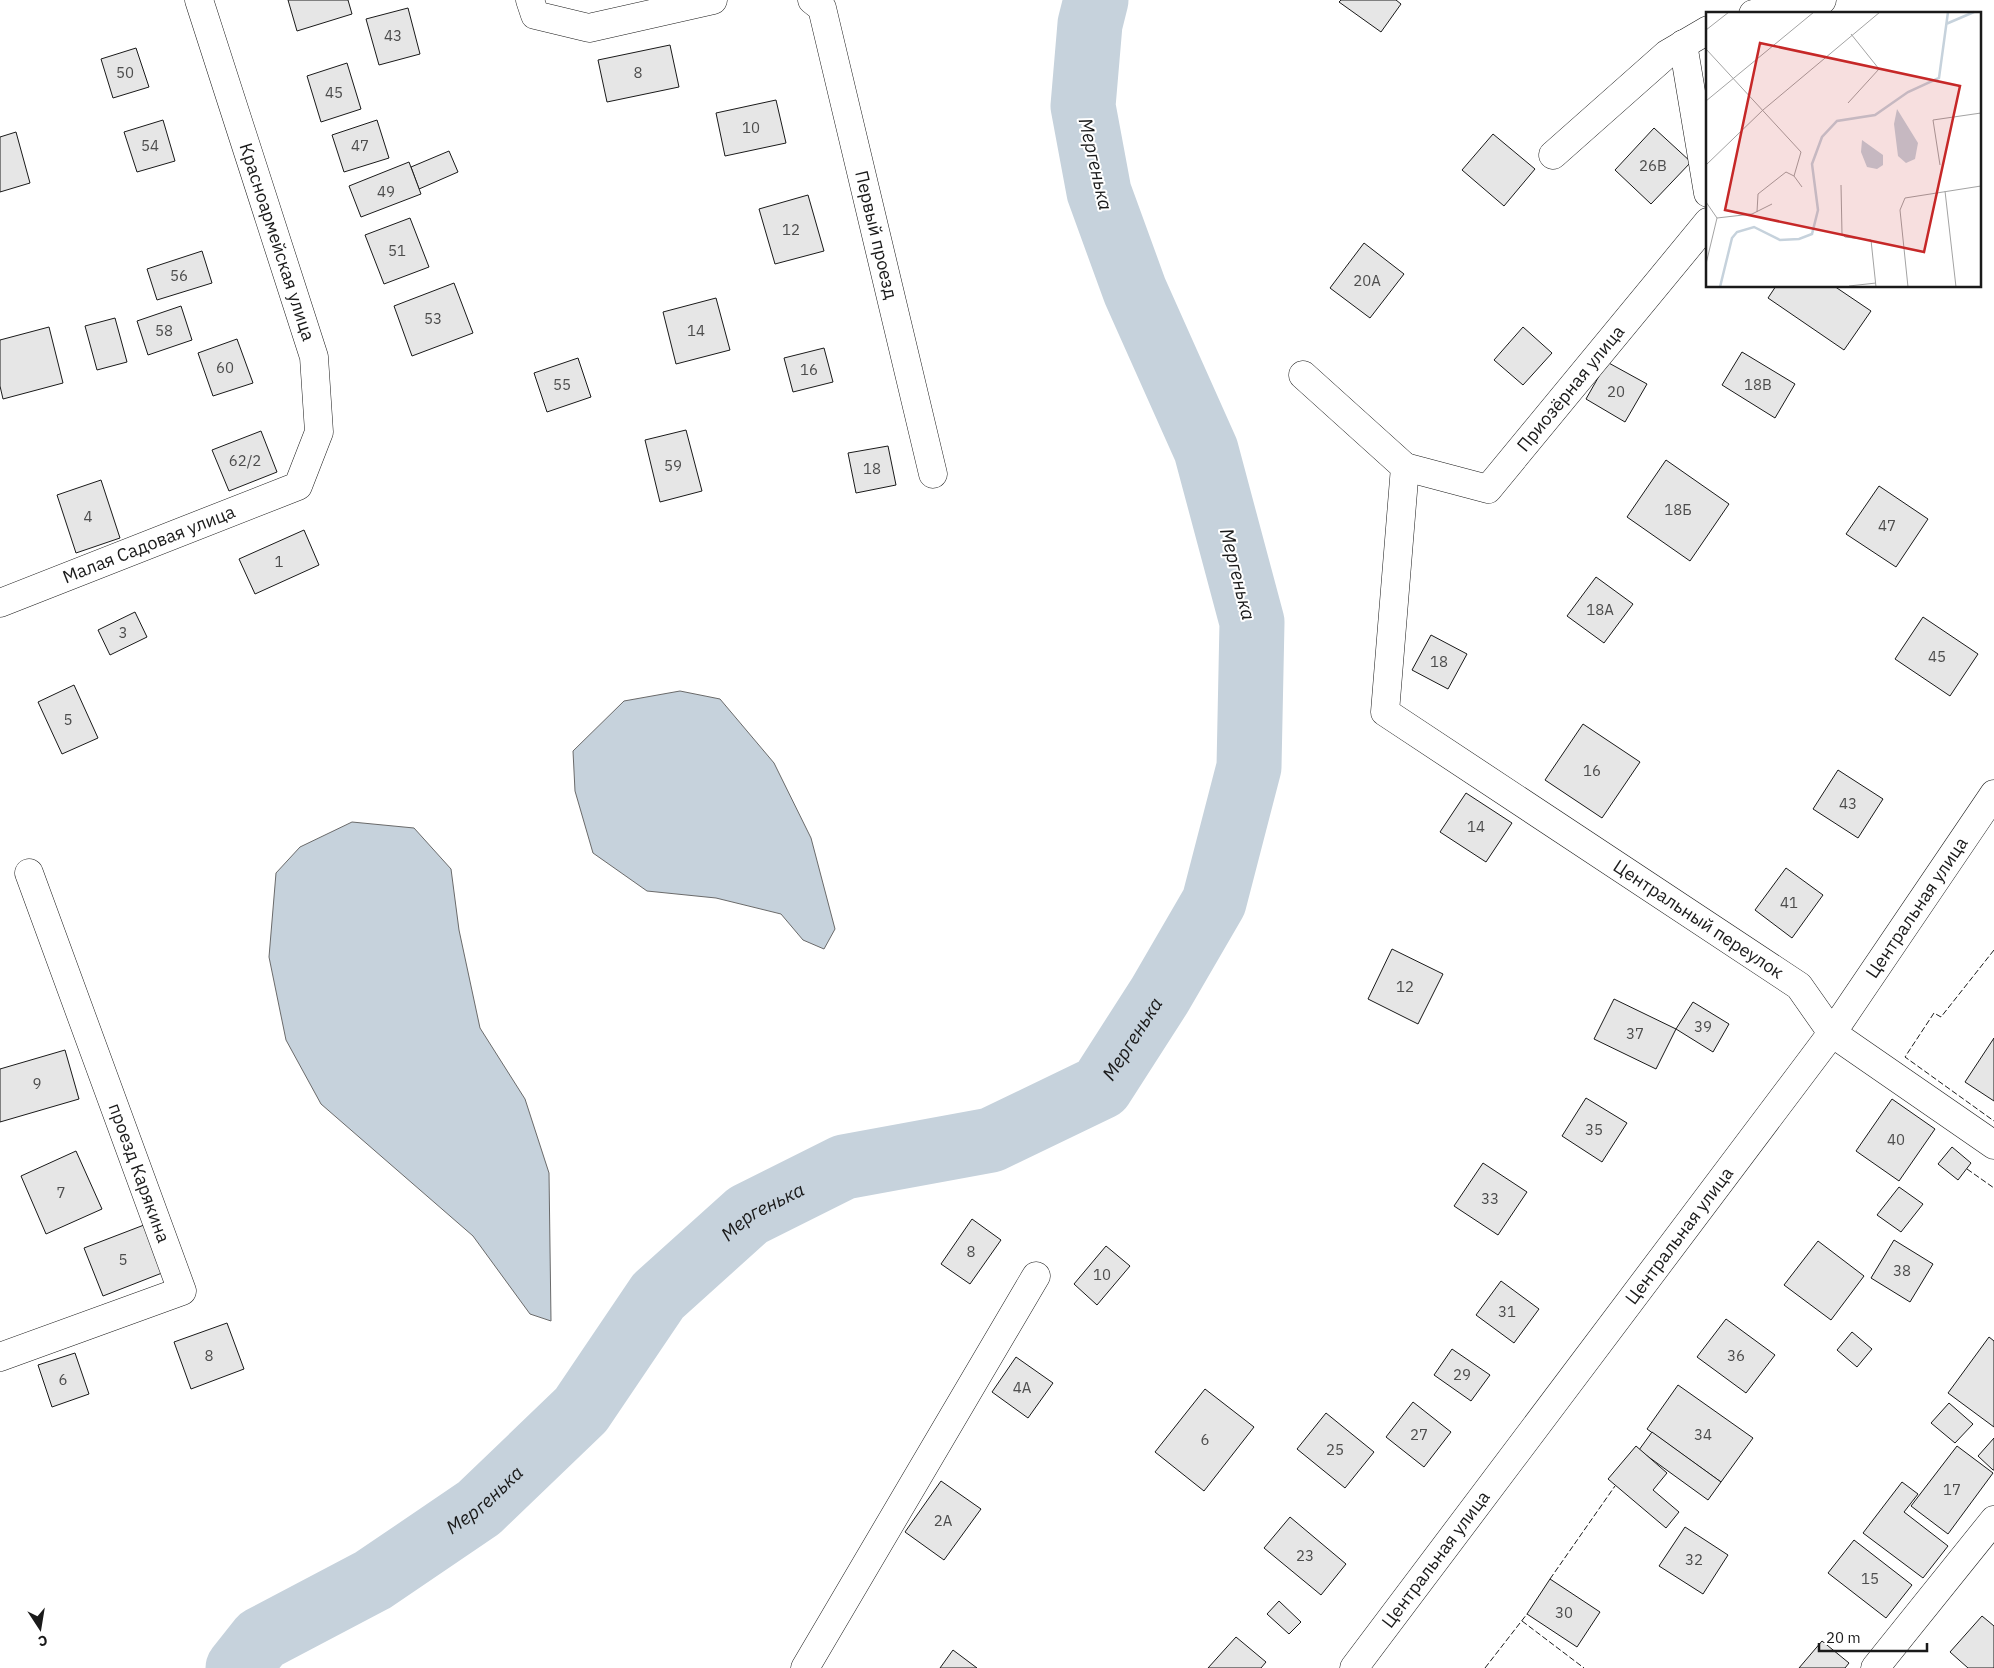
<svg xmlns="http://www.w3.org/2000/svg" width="1994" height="1668" font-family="'IBM Plex Sans',sans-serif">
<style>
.water{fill:#c6d2dc;stroke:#6a6a6a}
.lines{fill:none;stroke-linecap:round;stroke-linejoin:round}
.river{stroke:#c6d2dc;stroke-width:65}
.building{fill:#e6e6e6;stroke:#1a1a1a}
.street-casing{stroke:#1a1a1a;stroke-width:29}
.secondary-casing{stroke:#1a1a1a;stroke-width:29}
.street{stroke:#fff;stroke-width:28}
.secondary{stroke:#fff;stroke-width:28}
.fence{stroke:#1a1a1a;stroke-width:1;stroke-dasharray:6 2.5;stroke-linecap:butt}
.labels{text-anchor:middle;stroke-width:4;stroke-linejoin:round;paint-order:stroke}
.number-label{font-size:15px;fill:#4d4d4d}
.street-label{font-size:18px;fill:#1a1a1a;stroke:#fff}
.water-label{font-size:19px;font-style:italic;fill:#1a1a1a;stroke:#fff}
.inset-river{fill:none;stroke:#c6d2dc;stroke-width:2.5}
.inset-road{fill:none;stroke:#a3a3a3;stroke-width:1}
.view{fill:#c62828;fill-opacity:0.15;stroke:#c62828;stroke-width:2.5}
.inset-edge{fill:none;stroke:#1a1a1a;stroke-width:2.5}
</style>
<rect width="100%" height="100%" fill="#fff"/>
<!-- water -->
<g class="water">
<polygon points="680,691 720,699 774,763 811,838 835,929 824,949 803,940 781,914 716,898 647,891 593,853 575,791 573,751 624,701"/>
<polygon points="352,822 414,828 451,869 459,930 480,1028 525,1099 549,1173 551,1321 530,1314 473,1236 321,1104 286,1040 269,957 276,873 300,847"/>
</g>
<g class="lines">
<!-- river -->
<path class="river" id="s1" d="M 238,1668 L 261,1639 L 373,1580 L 479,1508 L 581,1410 L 658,1296 L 748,1215 L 844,1167 L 991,1140 L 1101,1087 L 1160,995 L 1214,902 L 1249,767 L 1252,622 L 1206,450 L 1135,291 L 1099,192 L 1083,106 L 1090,24 L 1096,0"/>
</g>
<!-- building -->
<g class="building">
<polygon points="288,0 348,0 352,14 297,31"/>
<polygon points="1341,0 1396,0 1401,4 1381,32 1339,2"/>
<polygon points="408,8 420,54 379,65 366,19"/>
<polygon points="670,45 679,87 607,102 598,60"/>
<polygon points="136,48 149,87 113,98 101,59"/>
<polygon points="347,63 361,109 321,122 307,76"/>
<polygon points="776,100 786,143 725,156 716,113"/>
<polygon points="163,120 175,161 137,172 124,132"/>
<polygon points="377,120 389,158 344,172 332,135"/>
<polygon points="1654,128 1691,162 1651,204 1615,170"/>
<polygon points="16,132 30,183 0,192 0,137"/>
<polygon points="1493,134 1535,169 1504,206 1462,170"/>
<polygon points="449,151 458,172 419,189 411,167"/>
<polygon points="409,162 421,194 361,217 349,186"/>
<polygon points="808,195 824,251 775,264 759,209"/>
<polygon points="410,218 429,267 384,284 365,235"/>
<polygon points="1364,243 1404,274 1370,318 1330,288"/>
<polygon points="202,251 212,283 157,300 147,269"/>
<polygon points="454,283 473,333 412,356 394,306"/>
<polygon points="1776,286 1834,286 1871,311 1844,350 1768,298"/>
<polygon points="716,298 730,350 676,364 663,312"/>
<polygon points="181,306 192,340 148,355 137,321"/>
<polygon points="115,318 127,362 97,370 85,326"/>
<polygon points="49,327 63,383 3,399 0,386 0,340"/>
<polygon points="1523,327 1552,353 1523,385 1494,360"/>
<polygon points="237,339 253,383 213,396 198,353"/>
<polygon points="824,348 833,382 793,392 784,358"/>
<polygon points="1742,352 1795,384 1775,418 1722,385"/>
<polygon points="578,358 591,397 547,412 534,373"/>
<polygon points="1607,362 1647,384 1625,422 1586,399"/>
<polygon points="686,430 702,491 660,502 645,440"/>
<polygon points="261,431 277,472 229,491 212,450"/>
<polygon points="888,446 896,485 856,493 848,453"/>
<polygon points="1666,460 1729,504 1690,561 1627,517"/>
<polygon points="101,480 120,538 76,553 57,495"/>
<polygon points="1879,486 1928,519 1896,567 1846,534"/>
<polygon points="304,530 319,565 255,594 239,559"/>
<polygon points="1596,577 1633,604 1604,643 1567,616"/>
<polygon points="135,612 147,637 110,655 98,630"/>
<polygon points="1923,617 1978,654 1950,696 1895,659"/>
<polygon points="1431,635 1467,654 1448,689 1412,670"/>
<polygon points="74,685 98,738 62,754 38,702"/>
<polygon points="1583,724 1640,762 1602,818 1545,780"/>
<polygon points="1838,770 1883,799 1858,838 1813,809"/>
<polygon points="1466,793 1512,823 1486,862 1440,832"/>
<polygon points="1786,868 1823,895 1792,938 1755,910"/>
<polygon points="1392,949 1443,974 1418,1024 1368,999"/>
<polygon points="1614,999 1676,1029 1656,1069 1594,1039"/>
<polygon points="1693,1002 1729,1024 1713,1052 1676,1029"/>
<polygon points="1994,1038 1994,1101 1965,1082"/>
<polygon points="65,1050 79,1099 0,1122 0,1069"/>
<polygon points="1586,1098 1627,1123 1602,1162 1562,1136"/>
<polygon points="1892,1099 1935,1129 1899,1181 1856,1151"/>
<polygon points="1952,1147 1971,1163 1958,1180 1938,1164"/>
<polygon points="76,1151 102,1209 46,1234 21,1176"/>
<polygon points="1483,1163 1527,1192 1498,1235 1454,1206"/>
<polygon points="1899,1187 1923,1204 1901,1232 1877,1215"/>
<polygon points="972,1219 1001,1240 970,1284 941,1264"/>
<polygon points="144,1225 162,1273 103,1296 84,1248"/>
<polygon points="1894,1240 1933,1264 1910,1302 1871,1278"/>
<polygon points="1818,1241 1864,1276 1831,1320 1784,1285"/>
<polygon points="1106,1246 1130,1266 1097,1305 1074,1284"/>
<polygon points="1501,1281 1539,1309 1514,1343 1476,1315"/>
<polygon points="1726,1319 1775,1355 1746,1393 1697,1357"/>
<polygon points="227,1323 244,1369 191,1389 174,1342"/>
<polygon points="1852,1332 1872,1349 1857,1367 1837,1350"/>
<polygon points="1989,1337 1994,1341 1994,1427 1948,1393"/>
<polygon points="1452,1349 1490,1375 1471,1401 1434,1375"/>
<polygon points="75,1353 89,1394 52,1407 38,1365"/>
<polygon points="1016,1357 1053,1383 1028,1418 992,1392"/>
<polygon points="1678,1385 1753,1438 1721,1482 1647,1429"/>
<polygon points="1205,1389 1254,1427 1204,1491 1155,1452"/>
<polygon points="1413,1402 1451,1432 1424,1467 1386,1437"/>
<polygon points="1949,1403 1973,1424 1955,1443 1931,1423"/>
<polygon points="1326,1413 1374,1452 1345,1488 1297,1449"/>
<polygon points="1652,1432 1721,1482 1708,1500 1639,1450"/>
<polygon points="1994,1438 1994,1470 1993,1470 1978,1456"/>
<polygon points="1636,1446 1667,1473 1653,1490 1679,1512 1666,1528 1608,1479"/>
<polygon points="1957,1446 1993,1473 1948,1534 1911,1506"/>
<polygon points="941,1481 981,1509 944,1560 905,1532"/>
<polygon points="1902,1482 1918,1494 1904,1512 1948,1546 1923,1578 1863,1533"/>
<polygon points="1290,1517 1346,1564 1321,1595 1264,1548"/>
<polygon points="1685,1527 1728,1555 1703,1594 1659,1566"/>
<polygon points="1854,1540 1912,1585 1886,1618 1828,1573"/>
<polygon points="1550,1579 1600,1612 1577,1647 1527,1614"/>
<polygon points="1279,1601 1301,1622 1289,1634 1267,1614"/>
<polygon points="1982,1616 1994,1626 1994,1668 1968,1668 1950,1652"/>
<polygon points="1236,1637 1266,1662 1261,1668 1208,1668"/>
<polygon points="1822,1641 1849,1663 1845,1668 1799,1668"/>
<polygon points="953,1650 977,1668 940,1668"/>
</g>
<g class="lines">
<defs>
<g id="street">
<polyline points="530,0 535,15 589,28 713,0"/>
<path id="s2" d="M 812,0 L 822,8 L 933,474"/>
<polyline points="1753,14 1822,0"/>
<polyline points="1683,44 1708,193"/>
<polyline points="1553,155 1667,54 1708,30"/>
<path id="s3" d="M 1303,375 L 1405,467 L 1385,712 L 1799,986 L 1832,1033 L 1994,1145"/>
<path id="s4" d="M 1405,467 L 1488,489 L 1708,222"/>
<polyline points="0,1357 182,1291 29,873"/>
<polyline points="805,1668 1036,1276"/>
<path id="s5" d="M 1354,1668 L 1832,1033 L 1994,794"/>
<polyline points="1875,1668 1994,1520"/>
</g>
<g id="secondary">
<path id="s6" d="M 0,603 L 298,486 L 319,432 L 314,357 L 199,0"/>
</g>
</defs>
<!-- street casing -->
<use href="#street" class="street-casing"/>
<!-- secondary casing -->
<use href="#secondary" class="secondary-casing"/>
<!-- street -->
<use href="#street" class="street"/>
<!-- secondary -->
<use href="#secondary" class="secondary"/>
<!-- fence -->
<g class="fence">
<polyline points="1994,950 1941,1017 1934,1013 1905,1057 1994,1121"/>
<polyline points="1967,1169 1994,1188"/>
<polyline points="1550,1579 1615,1486"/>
<polyline points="1522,1621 1584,1668"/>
<polyline points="1485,1668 1527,1614"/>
</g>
</g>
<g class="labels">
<!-- number labels -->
<g class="number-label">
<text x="393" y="41">43</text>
<text x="125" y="78">50</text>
<text x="638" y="78">8</text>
<text x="334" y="98">45</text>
<text x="751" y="133">10</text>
<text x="150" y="151">54</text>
<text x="360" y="151">47</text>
<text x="1653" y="171">26В</text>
<text x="386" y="197">49</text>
<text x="791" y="235">12</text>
<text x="397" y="256">51</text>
<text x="179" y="281">56</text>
<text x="1367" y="286">20А</text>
<text x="433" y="324">53</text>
<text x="164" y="336">58</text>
<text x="696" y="336">14</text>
<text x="225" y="373">60</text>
<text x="809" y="375">16</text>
<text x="562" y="390">55</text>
<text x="1758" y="390">18В</text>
<text x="1616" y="397">20</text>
<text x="245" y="466">62/2</text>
<text x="673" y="471">59</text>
<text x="872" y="474">18</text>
<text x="1678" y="515">18Б</text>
<text x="88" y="522">4</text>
<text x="1887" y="531">47</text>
<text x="279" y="567">1</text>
<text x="1600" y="615">18А</text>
<text x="123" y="638">3</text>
<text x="1937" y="662">45</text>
<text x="1439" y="667">18</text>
<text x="68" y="725">5</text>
<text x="1592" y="776">16</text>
<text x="1848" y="809">43</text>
<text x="1476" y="832">14</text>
<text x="1789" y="908">41</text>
<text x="1405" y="992">12</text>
<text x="1703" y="1032">39</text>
<text x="1635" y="1039">37</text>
<text x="37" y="1089">9</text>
<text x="1594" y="1135">35</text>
<text x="1896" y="1145">40</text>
<text x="61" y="1198">7</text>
<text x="1490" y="1204">33</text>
<text x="971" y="1257">8</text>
<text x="123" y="1265">5</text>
<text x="1902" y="1276">38</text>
<text x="1102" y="1280">10</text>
<text x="1507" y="1317">31</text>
<text x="209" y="1361">8</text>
<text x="1736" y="1361">36</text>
<text x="1462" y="1380">29</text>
<text x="63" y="1385">6</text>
<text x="1022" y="1393">4А</text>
<text x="1419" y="1440">27</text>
<text x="1703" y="1440">34</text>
<text x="1205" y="1445">6</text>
<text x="1335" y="1455">25</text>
<text x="1952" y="1495">17</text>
<text x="943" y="1526">2А</text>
<text x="1305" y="1561">23</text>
<text x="1694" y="1565">32</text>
<text x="1870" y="1584">15</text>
<text x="1564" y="1618">30</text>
</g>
<!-- street labels -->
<g class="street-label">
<text dy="6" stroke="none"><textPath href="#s2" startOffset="246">Первый проезд</textPath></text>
<text transform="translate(277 242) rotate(72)" y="6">Красноармейская улица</text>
<text dy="6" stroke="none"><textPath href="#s4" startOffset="216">Приозёрная улица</textPath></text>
<text dy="6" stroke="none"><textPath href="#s6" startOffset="160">Малая Садовая улица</textPath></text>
<text dy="6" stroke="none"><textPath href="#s5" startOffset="946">Центральная улица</textPath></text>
<text dy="6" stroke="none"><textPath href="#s3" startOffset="759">Центральный переулок</textPath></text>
<text transform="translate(139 1173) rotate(70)" y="6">проезд Карякина</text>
<text dy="6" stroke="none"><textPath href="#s5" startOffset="541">Центральная улица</textPath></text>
<text dy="6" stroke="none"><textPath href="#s5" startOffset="136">Центральная улица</textPath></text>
</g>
<!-- water labels -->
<g class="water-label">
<text transform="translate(1096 164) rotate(77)" y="7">Мергенька</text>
<text transform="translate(1238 574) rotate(76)" y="7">Мергенька</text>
<text dy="7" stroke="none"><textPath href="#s1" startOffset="1128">Мергенька</textPath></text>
<text dy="7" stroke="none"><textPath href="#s1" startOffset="706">Мергенька</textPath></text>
<text dy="7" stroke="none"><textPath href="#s1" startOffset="301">Мергенька</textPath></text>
</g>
</g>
<!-- overview -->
<g transform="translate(1706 12)">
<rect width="275" height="275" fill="#fff"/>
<path d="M 191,97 L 212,131 L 209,147 L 200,151 L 192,144 L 188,112 ZM 156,128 L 177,143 L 177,153 L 171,157 L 161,155 L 155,140 Z" fill="#c6d2dc"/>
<path class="inset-river" d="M 240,12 L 268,0M 14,275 L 26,226 L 31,220 L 48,215 L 74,228 L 93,227 L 106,222 L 112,198 L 106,152 L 116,125 L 131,109 L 169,103 L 202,80 L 233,66 L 242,0"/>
<path class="inset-road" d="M 0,18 L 23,0M 0,37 L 95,140 L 88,164 L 96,175M 0,89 L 108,0M 142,91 L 173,57 L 145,22M 0,153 L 57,98 L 174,0M 234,153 L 227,108 L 275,101M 135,173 L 136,222 L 139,225 L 165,228 L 170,275M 239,179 L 250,275M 0,190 L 11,206M 51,200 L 52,182 L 80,160 L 88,164M 0,252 L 11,206 L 46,202 L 66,192M 143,274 L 170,271M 202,275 L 194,198 L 199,186 L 275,174"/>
<path class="view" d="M 54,31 L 254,74 L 218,240 L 19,198 Z"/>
<rect width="275" height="275" class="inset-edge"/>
</g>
<!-- north arrow -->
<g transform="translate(40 1628) rotate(168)" stroke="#ffffff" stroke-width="4" paint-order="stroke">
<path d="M0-4L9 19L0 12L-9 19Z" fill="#1a1a1a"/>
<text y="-8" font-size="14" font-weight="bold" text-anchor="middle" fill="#1a1a1a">С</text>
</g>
<!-- scale -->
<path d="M1819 1643v8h108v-8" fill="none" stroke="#1a1a1a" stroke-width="2.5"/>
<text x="1826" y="1643" font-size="15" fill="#1a1a1a" stroke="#ffffff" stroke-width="4" paint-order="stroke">20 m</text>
</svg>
